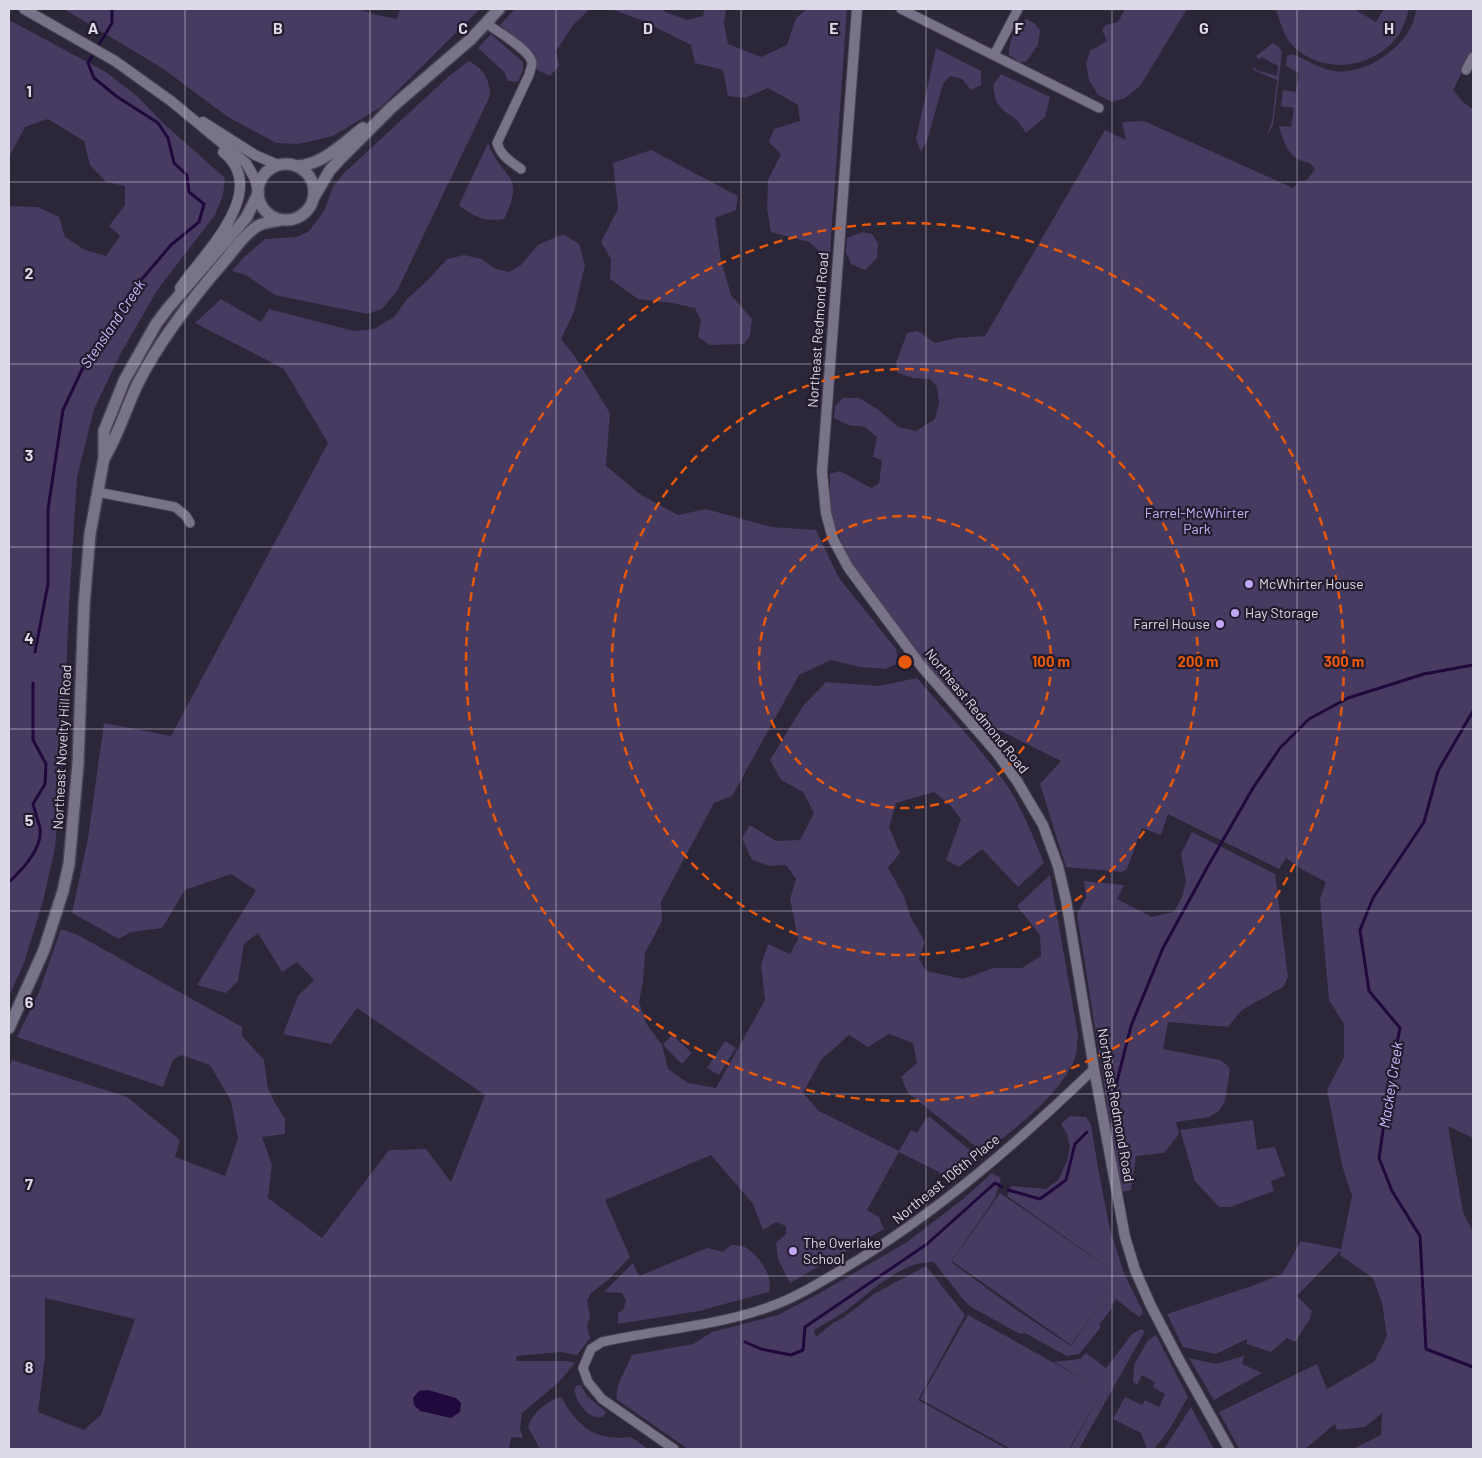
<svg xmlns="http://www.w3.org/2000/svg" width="1482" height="1458" font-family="Barlow,sans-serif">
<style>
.green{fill:#473b61;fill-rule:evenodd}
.water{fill:#20093d}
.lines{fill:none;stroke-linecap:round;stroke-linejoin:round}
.stream{stroke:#20093d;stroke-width:3}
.minor-casing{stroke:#484353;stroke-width:11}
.tertiary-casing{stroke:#484353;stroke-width:12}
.secondary-casing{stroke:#484353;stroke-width:14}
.minor{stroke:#797389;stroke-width:9}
.tertiary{stroke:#797389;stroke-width:10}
.secondary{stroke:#797389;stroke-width:11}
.grid{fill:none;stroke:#ddd9e6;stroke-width:1;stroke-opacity:0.55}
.ring{fill:none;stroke:#e8590c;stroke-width:2.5;stroke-dasharray:9 6}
.poi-dot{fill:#c0a8f4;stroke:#221c2e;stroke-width:2}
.labels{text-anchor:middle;stroke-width:4.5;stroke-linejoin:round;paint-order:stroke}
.street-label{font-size:14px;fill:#ddd9e6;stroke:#221c2e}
.park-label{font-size:14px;fill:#c6b1f6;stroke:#221c2e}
.poi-label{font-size:14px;fill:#ddd9e6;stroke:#221c2e;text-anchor:start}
.water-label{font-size:15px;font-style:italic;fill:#ceb9fe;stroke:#221c2e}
.grid-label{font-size:16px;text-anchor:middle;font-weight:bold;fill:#ddd9e6;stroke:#221c2e;stroke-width:4.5;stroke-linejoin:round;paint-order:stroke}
.centre{fill:#e8590c;stroke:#221c2e;stroke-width:2.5}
.ring-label{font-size:15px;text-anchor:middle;font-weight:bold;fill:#e8590c;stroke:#221c2e;stroke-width:4.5;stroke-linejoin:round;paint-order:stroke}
</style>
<rect width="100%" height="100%" fill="#2b2638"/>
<!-- green -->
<g class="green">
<polygon points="64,9 360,9 376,15 397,19 400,9 480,9 381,107 333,136 298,144 276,143 228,117 162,68"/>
<polygon points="515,9 590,9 574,24 556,51 559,66 550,76 537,70 534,53 500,25"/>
<polygon points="611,9 663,9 665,12 687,20 703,16 705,9 726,9 724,24 728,44 761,57 787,45 796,18 807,9 847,9 830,252 821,253 809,242 771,232 767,209 768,180 781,154 769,142 774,129 800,121 798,105 768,88 745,98 728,96 723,70 695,63 691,45 641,20"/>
<polygon points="1125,9 1187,9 1140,86 1125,98 1112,102 1098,95 1089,80 1086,64 1090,51 1107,41 1102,30 1106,25 1118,22"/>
<path d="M 1276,9 L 1354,9 L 1376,22 L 1384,9 L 1409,9 C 1406,19 1403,29 1397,37 C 1372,69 1324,75 1294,47 C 1284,37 1280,22 1276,9 Z"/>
<path d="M 1416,9 L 1473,9 L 1473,51 L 1453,90 L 1464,103 L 1473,109 L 1473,1138 L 1448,1126 L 1463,1212 L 1473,1232 L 1473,1449 L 1353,1449 L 1381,1435 L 1382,1413 L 1365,1427 L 1337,1430 L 1335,1424 L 1305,1449 L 1239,1449 L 1219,1412 L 1317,1364 L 1327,1389 L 1374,1362 L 1387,1336 L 1382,1303 L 1373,1278 L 1340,1255 L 1341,1250 L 1297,1296 L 1312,1311 L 1310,1319 L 1295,1342 L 1287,1338 L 1271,1352 L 1247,1344 L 1247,1339 L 1216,1354 L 1183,1347 L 1167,1314 L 1252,1286 L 1282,1274 L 1301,1241 L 1341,1249 L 1352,1196 L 1342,1165 L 1327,1090 L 1344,1057 L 1344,1024 L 1329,1000 L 1320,899 L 1326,882 L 1303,870 L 1286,858 L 1279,869 L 1168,814 L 1161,835 L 1142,828 L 1127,869 L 1122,872 L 1066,867 L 1040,784 L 1061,761 L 961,711 L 851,569 L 853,565 L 844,551 L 830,511 L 830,474 L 840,471 L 871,488 L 879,483 L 882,460 L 873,457 L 877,437 L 865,427 L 848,425 L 834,418 L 835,406 L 843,398 L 859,398 L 879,410 L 898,427 L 916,431 L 935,419 L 939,403 L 937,387 L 930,379 L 913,378 L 898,373 L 896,363 L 907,333 L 918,331 L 935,343 L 956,338 L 985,336 L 1105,130 L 1126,140 L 1122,122 L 1144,121 L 1293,188 L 1299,181 L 1307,180 L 1315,169 L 1310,163 C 1289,160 1284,144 1279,126 L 1291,127 L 1294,108 L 1281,106 L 1283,90 L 1296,92 L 1299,73 L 1286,66 L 1287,56 L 1292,54 C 1306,59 1319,69 1334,71 C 1367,76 1414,43 1416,9 Z"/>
<path d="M 1026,19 L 1034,23 L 1040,30 L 1038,45 L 1026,62 L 1019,62 L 1009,55 C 1008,42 1016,27 1026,19 Z"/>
<polygon points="9,20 106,72 138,97 162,122 225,178 223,195 215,215 158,289 122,351 94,409 77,477 69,605 62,769 55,848 43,901 24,963 9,996 9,206 38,207 59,217 65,237 85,250 106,256 120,236 109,226 125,205 125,186 106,182 90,165 84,141 48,119 25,127 9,157"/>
<polygon points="491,34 523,62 523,70 518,82 508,81 504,72 478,48"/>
<polygon points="1273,43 1279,47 1282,52 1273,125 1266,138 1272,121 1277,80 1253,70 1255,66 1256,70 1277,76 1278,66 1261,57 1259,60 1256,56"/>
<polygon points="936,48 981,71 981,85 971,90 962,79 950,76 943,84 927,141 921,152 916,139"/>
<path d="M 469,61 C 484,69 490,80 490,96 L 397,291 L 382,309 L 367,314 L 275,295 L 246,275 L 232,271 L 243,258 L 265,239 L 297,237 L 309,231 L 324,211 L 333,187 L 343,174 L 449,76 Z"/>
<polygon points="1001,74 1050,97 1045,117 1026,133 1017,120 1003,110 996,101 993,85"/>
<path d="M 488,143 C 501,179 527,173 504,219 C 483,222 475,217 459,205 Z"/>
<polygon points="651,150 738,196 736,210 715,218 721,260 731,295 752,319 750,336 744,344 710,345 698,337 701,320 695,308 672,303 638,299 610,279 611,259 601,242 618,209 613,163"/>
<polygon points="862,232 872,234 878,243 877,258 865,270 851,264 846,252 847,238"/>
<path d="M 563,234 L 579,244 L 585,265 L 574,312 L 561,339 L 574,355 L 610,413 L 606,466 L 641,495 L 678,515 L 706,509 L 771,527 L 816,530 L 839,578 L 896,649 L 899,663 L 885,669 L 860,667 L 831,660 L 799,675 L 732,796 L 714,803 L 661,902 L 662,921 L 645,953 L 643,981 L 639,1002 L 646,1023 L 662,1045 L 668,1069 L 688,1083 L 716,1088 L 765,1000 L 761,965 L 768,944 L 790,954 L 798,939 L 790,899 L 796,879 L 786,865 L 770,866 L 752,860 L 742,838 L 750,825 L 776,841 L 800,840 L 814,813 L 803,792 L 781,780 L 770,760 L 803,706 L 826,682 L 879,686 L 917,678 C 947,713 985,752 1010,790 C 1024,813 1034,838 1044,863 L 1018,887 L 982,849 L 959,867 L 946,860 L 961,819 L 950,805 L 934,792 L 896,803 L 889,827 L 900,853 L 888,868 L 904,896 L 910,916 L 925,942 L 919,959 L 926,971 L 963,979 L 993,968 L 1022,968 L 1041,956 L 1040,935 L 1017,906 L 1050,875 L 1078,1035 C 1077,1043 1077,1052 1075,1058 C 1060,1096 1015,1128 984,1153 L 908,1093 L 901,1077 L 917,1063 L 913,1043 L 889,1034 L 868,1047 L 849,1035 L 821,1060 L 803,1093 L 819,1111 L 899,1151 L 911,1130 L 917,1133 L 926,1118 L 930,1117 L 978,1157 L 953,1179 L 899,1152 L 867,1210 L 879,1217 L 884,1229 L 790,1283 L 778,1259 L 776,1243 L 786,1234 L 786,1226 L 776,1222 L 763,1230 L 753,1204 L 711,1155 L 605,1200 L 630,1257 L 608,1280 L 591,1293 L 587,1301 L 590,1315 L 587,1327 L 590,1338 L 577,1355 L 560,1352 L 517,1356 L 516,1361 L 567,1361 L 575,1363 L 558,1383 L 522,1413 L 520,1429 L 523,1438 L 511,1437 L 509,1449 L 9,1449 L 9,1067 L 12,1060 L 127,1097 L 180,1140 L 175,1157 L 225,1176 L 238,1138 L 231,1101 L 210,1065 L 181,1055 L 173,1060 L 163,1087 L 17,1037 L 39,992 L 61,929 L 78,935 L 242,1027 L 242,1036 L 264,1060 L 268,1088 L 274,1101 L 285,1119 L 285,1134 L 262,1137 L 272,1165 L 268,1198 L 322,1238 L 389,1150 L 426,1149 L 451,1182 L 485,1095 L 357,1008 L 331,1044 L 283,1034 L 298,996 L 314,980 L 297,962 L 282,972 L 258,933 L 244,944 L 238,981 L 226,993 L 197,985 L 256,890 L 231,874 L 185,890 L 162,928 L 131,932 L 119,939 L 72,913 L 88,838 L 104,723 L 171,736 L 328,443 L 284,369 L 195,323 L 221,299 L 261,322 L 269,309 L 354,331 L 374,329 L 394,317 L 408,298 L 428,280 L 447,259 L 464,255 L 482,259 L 494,268 L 509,272 L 521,265 L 538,245 ZM 45,1298 L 135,1319 L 101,1415 L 84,1430 L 38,1412 L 45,1357 Z"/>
<polygon points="1192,832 1275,874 1288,977 1283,987 1242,1010 1228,1027 1168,1022 1163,1049 1220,1060 1227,1065 1230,1070 1225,1101 1219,1111 1209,1117 1176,1122 1179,1134 1164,1153 1136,1156 1131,1190 1121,1192 1077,914 1086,897 1084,881 1124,885 1117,899 1152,917 1174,912 1182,897 1186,881 1181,854"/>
<polygon points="672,1035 692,1053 682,1064 663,1045"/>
<polygon points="725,1041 736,1048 719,1075 707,1068"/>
<path d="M 1070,1116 L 1086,1117 L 1091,1125 L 1098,1168 L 1110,1230 L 1124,1273 L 1142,1310 L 1143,1314 L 1139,1317 L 1116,1299 L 1111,1307 L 1112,1308 L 1099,1325 L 1101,1327 L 1079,1354 L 1067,1356 L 1025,1333 L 1020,1334 L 971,1307 L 962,1298 L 934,1262 C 901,1260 869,1294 844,1312 C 834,1319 824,1324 814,1330 L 816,1337 L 833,1323 L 843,1318 L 874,1294 L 926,1266 L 965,1315 L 918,1400 L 1007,1449 L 688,1449 L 616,1399 L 618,1385 L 632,1355 L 693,1344 L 712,1332 L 778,1315 L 820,1293 L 907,1242 L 963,1199 L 992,1173 L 1001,1178 L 995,1198 L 951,1262 L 1018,1311 L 1071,1346 L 1115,1282 L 1071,1345 L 952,1261 L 1000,1193 L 1120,1276 L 1007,1196 L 1011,1186 L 1046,1189 L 1059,1179 L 1067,1161 L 1070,1146 L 1067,1134 L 1061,1124 Z"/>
<polygon points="1253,1120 1257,1150 1275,1147 1285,1176 1271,1181 1274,1191 1230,1207 1219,1207 1195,1181 1180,1130"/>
<path d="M 731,1245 C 734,1245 739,1245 743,1246 C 757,1252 774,1276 769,1292 L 699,1311 L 618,1324 L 618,1313 L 623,1310 L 626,1301 L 622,1293 L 604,1292 L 633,1263 L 639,1276 L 707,1248 L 723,1252 Z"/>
<polygon points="968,1315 1099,1388 1054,1362 1080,1359 1086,1353 1106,1368 1132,1334 1141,1329 1145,1331 1079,1449 1070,1449 1103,1390 1069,1449 1011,1449 920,1399"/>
<polygon points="1156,1335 1188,1397 1169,1430 1154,1449 1147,1449 1141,1433 1113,1419 1125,1397 1142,1405 1145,1400 1159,1407 1165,1394 1153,1387 1155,1382 1142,1375 1137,1385 1133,1382 1134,1365 1148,1340"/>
<polygon points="1244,1356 1242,1364 1262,1373 1214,1400 1189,1358 1216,1364"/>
<path d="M 577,1385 L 581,1385 L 587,1396 L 606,1412 L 603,1417 C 587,1420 578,1403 574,1390 Z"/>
<path d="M 561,1397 C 578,1427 594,1441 631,1437 L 648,1449 L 540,1449 L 528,1427 C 533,1412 545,1402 561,1397 Z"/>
<polygon points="1191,1407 1214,1449 1164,1449"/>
</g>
<!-- water -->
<polygon class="water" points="428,1390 456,1398 461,1403 460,1412 451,1418 420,1411 414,1405 413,1398 419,1391"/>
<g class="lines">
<!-- stream -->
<g class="stream">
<polyline points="35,652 48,584 48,509 63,410 88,357 130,293 171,245 199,222 204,204 189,192 187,175 174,163 168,138 158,123 116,96 94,78 88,63 112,23 112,9"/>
<polyline points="1473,711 1438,771 1424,822 1373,898 1360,930 1369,991 1400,1028 1392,1069 1379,1158 1392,1191 1420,1236 1426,1349 1473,1367"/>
<path d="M 9,882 C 22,870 43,848 40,828 C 38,820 35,812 33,804 L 45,784 L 46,764 L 33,740 L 33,683"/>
<polyline points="1113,1121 1117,1115 1113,1097 1131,1026 1163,948 1208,866 1253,788 1280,748 1309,719 1348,698 1424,674 1473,665"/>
<polyline points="1008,1190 1040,1199 1066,1180 1075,1144 1087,1132"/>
<polyline points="745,1342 761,1349 791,1355 803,1350 805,1327 927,1244 995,1183 1002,1187"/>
</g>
<defs>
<g id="minor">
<polyline points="901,9 1099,108"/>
<path d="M 486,23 C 496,31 531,50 532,63 C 532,66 530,71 529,75 L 497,143 C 501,156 510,161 521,169"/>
<polyline points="994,55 1018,9"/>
<polyline points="1466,70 1473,57"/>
<polyline points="97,492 175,507 186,516 190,523"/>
<path d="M 674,1449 L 602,1399 L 588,1382 L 583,1368 L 591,1349 L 602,1342 C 656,1330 717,1326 769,1307 C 795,1298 819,1283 843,1269 C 936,1214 1017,1143 1094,1069"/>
</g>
<g id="tertiary">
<polyline points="24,9 115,61 171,101 246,163 255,179 258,191"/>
<polyline points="857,9 822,472 826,513 833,539 848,567 922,667 996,752 1017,781 1043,825 1058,866 1066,900 1094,1069 1125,1237 1135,1270 1151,1306 1178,1358 1229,1449"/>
<polyline points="203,122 255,155 278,165"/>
<path d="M 180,288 C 202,255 272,191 223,152"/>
</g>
<g id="secondary">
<circle cx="286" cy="192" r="28"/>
<path d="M 297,166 C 323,165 343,143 363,128"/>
<polyline points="314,197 330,170 340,159 392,107 471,39 499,9"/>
<path d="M 105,457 C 119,433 126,408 138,383 C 161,338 194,296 227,258 C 235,248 244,235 256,227 C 263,222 273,222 281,220"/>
<polyline points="9,1028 44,950 63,891 69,864 78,764 84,605 90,534 104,458 104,431 124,381 156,324 168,308 246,218 258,194"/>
</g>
</defs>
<!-- minor casing -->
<use href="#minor" class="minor-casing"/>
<!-- tertiary casing -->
<use href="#tertiary" class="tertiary-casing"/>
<!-- secondary casing -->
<use href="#secondary" class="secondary-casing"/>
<!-- minor -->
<use href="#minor" class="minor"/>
<!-- tertiary -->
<use href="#tertiary" class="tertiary"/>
<!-- secondary -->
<use href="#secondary" class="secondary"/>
</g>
<!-- grid -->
<path class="grid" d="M 185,9 L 185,1449M 370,9 L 370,1449M 556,9 L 556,1449M 741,9 L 741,1449M 926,9 L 926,1449M 1112,9 L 1112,1449M 1297,9 L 1297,1449M 9,182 L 1473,182M 9,364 L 1473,364M 9,547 L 1473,547M 9,729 L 1473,729M 9,911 L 1473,911M 9,1094 L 1473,1094M 9,1276 L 1473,1276"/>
<!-- distance rings -->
<g class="ring">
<circle cx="905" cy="662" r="146"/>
<circle cx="905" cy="662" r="293"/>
<circle cx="905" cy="662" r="439"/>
</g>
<!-- markers -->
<g class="poi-dot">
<circle cx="1249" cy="584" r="5"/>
<circle cx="1235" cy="613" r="5"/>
<circle cx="1220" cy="624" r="5"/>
<circle cx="793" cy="1251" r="5"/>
</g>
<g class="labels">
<!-- street labels -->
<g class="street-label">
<text transform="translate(818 330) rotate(-86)" y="5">Northeast Redmond Road</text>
<text transform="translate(977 711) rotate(51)" y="5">Northeast Redmond Road</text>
<text transform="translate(62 747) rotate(-87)" y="5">Northeast Novelty Hill Road</text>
<text transform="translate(1116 1105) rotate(80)" y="5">Northeast Redmond Road</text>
<text transform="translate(946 1179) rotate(-39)" y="5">Northeast 106th Place</text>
</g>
<!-- park labels -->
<g class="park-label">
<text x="1197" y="518">Farrel-McWhirter<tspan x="1197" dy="16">Park</tspan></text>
</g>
<!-- poi labels -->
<g class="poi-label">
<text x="1259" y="589">McWhirter House</text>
<text x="1245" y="618">Hay Storage</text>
<text x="1210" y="629" text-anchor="end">Farrel House</text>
<text x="803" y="1248">The Overlake<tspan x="803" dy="16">School</tspan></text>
</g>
<!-- water labels -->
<g class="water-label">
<text transform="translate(113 324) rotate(-56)" y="5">Stensland Creek</text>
<text transform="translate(1391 1085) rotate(-81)" y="5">Mackey Creek</text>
</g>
</g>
<g class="grid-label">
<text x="93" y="34">A</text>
<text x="278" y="34">B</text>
<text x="463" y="34">C</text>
<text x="648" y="34">D</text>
<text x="834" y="34">E</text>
<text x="1019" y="34">F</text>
<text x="1204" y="34">G</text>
<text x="1389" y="34">H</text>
<text x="29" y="97">1</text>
<text x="29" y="279">2</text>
<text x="29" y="461">3</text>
<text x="29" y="644">4</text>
<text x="29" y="826">5</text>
<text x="29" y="1008">6</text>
<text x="29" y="1190">7</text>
<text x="29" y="1373">8</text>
</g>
<circle cx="905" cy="662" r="8" class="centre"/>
<g class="ring-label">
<text x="1051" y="667">100 m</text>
<text x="1198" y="667">200 m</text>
<text x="1344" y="667">300 m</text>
</g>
<!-- border -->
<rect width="1482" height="1458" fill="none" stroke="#ddd9e6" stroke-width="20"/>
</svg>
